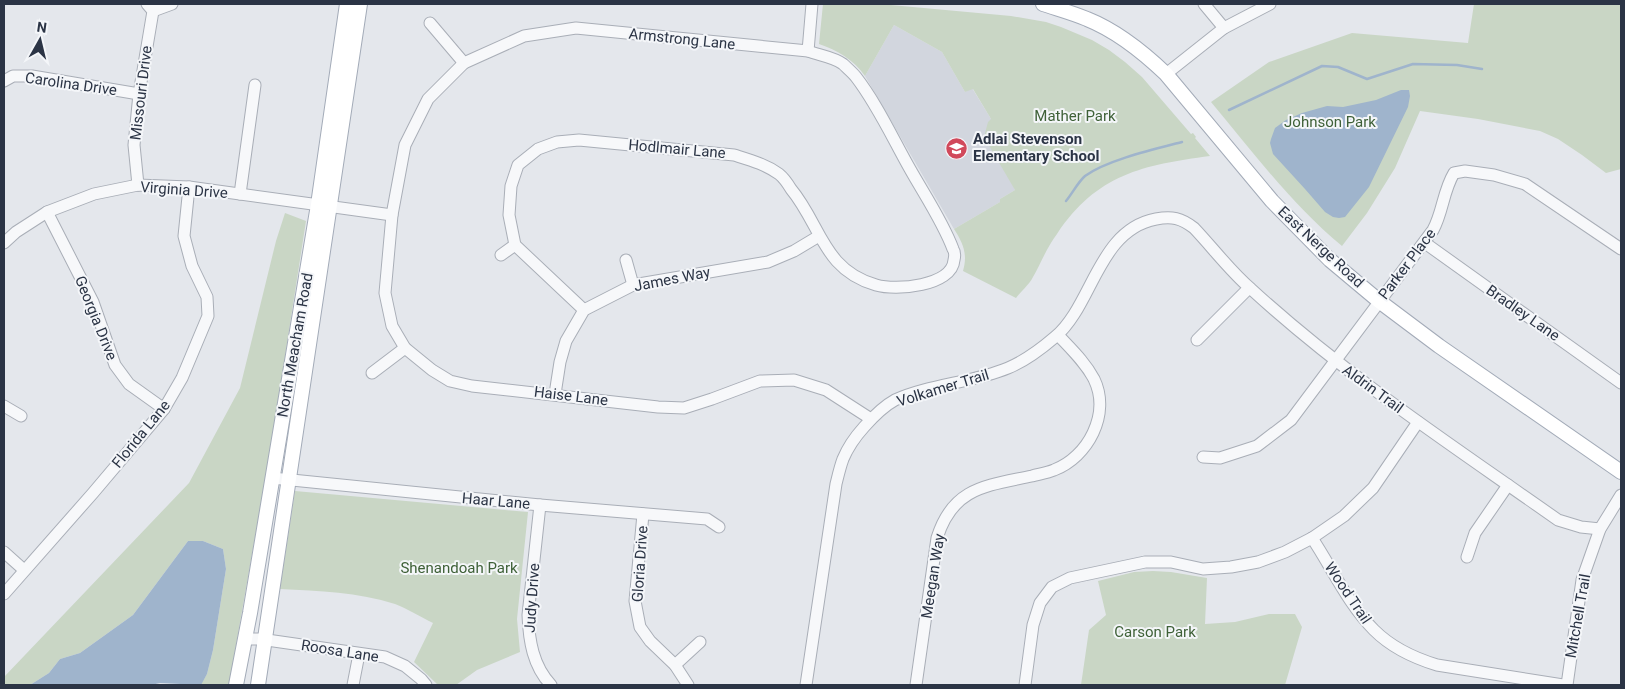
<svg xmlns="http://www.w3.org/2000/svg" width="1625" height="689" font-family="Roboto,sans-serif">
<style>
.built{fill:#d2d6de}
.green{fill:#c9d6c5}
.water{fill:#9fb4cc}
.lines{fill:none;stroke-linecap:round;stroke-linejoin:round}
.stream{stroke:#9fb4cc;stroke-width:2.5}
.minor-casing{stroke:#a9aeb7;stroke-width:13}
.major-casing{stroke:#a3abb8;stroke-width:16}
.minor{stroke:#f7f8fa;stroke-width:11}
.major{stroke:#fff;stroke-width:14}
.labels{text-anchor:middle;stroke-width:4;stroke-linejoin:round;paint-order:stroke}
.street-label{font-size:15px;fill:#2b3445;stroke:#f4f6f9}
.park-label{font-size:15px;fill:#3f6138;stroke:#f4f6f9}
.poi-label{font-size:15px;font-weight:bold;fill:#2b3445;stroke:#f4f6f9;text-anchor:start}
</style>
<rect width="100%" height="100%" fill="#e4e7ec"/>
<!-- built -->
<polygon class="built" points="894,25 942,52 965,92 972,88 991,119 1015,190 1000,199 1000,202 954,229 865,76"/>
<!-- green -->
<g class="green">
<path d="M 823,4 L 880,4 L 1011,16 L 1046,22 L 1061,27 L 1092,40 L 1109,50 L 1125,62 L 1142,77 L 1191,134 L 1193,133 L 1196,137 L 1195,138 L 1210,156 C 1143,165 1097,174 1057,234 C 1047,247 1041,263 1033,277 C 1029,285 1021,291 1016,298 L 963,271 C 968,254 963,243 954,229 L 1000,202 L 1000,199 L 1015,190 L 984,137 L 988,122 L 991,119 L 973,89 L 965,92 L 942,52 L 894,25 L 865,76 C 854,60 837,50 819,44 Z"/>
<path d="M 1474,4 L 1621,4 L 1621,169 L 1606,173 L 1582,155 L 1558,139 L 1540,131 L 1478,119 L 1420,111 L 1395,168 L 1367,213 L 1342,246 C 1292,205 1252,151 1211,102 L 1269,62 L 1352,33 L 1468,43 Z"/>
<polygon points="285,213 306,221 272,440 229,685 195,685 201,684 207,674 213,650 226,569 223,549 203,541 188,541 133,615 80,653 60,659 49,673 30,685 4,685 4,677 189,483 240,388 276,241"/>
<path d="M 295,491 L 528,512 L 517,619 L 520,652 L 477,670 L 456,685 L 438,685 L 414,662 L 433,623 C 421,617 408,609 395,604 C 358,592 319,591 280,589 Z"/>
<polygon points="1153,571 1171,572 1207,578 1205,624 1235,622 1269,614 1295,614 1302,627 1285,685 1081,685 1089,630 1106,615 1098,581 1134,572"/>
</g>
<!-- water -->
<g class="water">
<polygon points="1401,90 1409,90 1410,96 1408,107 1369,187 1345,217 1339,218 1333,217 1325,212 1305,189 1273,154 1270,143 1271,139 1275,128 1286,120 1302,113 1327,106 1343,107 1376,100"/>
<polygon points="188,541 203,541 223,549 226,569 213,650 207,674 201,685 160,683 151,685 30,685 49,673 60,659 80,653 133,615"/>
</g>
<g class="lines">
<!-- stream -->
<g class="stream">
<polyline points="1229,110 1322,66 1338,67 1367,79 1413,64 1457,65 1482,69"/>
<path d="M 1066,201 C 1072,194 1078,182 1085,176 C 1107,160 1155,149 1182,142"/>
</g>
<defs>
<g id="minor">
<polyline points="1204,4 1224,28"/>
<polyline points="153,11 172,4"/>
<polyline points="430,23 464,63"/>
<polyline points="808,51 812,4"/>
<polyline points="1166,74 1224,28 1270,4"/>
<polyline points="4,81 13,76 32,76 139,94"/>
<polyline points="138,185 134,145 139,94 153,11 147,4"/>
<polyline points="240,194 255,85"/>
<polyline points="47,212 93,302 115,365 129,384 164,409"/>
<polyline points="4,243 16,232 47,212 94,194 138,185 189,187 392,215"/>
<polyline points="1425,243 1621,383"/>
<polyline points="501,255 515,245"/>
<polyline points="626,260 633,285"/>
<path d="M 584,310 L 515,245 L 509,215 L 511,186 L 518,165 L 538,149 L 557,142 L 579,140 L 734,155 C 750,160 765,164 779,174 C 784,178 788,184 791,189 C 821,225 823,270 876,285 C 896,291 952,286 954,260 C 955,256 955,252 953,249 C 943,222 924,194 910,169 C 893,139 877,104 856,77 C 853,73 847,68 843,64 C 834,57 818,55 808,51 L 576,28 L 524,36 L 464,63 L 428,99 L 405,145 L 392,215 L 385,293 L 392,326 L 405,348 L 432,370 L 450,381 L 472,386 L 658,407 L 684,408 L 712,399 L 760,381 L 794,380 L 826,390 L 871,419"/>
<polyline points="1197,340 1249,288"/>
<polyline points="372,373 405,348"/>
<polyline points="555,394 560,362 566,341 584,310 633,285 768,262 794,251 819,236"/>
<polyline points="4,406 21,416"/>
<path d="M 1203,457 L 1220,458 L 1257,446 L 1291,420 L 1433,230 C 1443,212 1443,191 1454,173 L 1465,171 L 1494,175 L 1525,184 L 1621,249"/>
<polyline points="272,478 540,505 707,519 719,527"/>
<path d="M 540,505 L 528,615 C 529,641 533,666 551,685"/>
<polyline points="643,514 635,601 640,627 650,641 675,665 688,685"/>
<path d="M 1312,538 C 1332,568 1348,604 1374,630 C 1391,647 1414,658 1437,665 L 1563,685"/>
<polyline points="4,552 24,570"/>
<polyline points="1467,557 1475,533 1508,485"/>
<polyline points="4,594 93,493 164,409 182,378 208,316 207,297 192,266 184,236 189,187"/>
<polyline points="244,639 260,639 385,657 405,666 421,679 426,685"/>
<polyline points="675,665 700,642"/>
<polyline points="353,685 359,654"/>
<path d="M 806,685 L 836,484 C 838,476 840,467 843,459 C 848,447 855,437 864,427 C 872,418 884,406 895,400 C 931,384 972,383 1008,368 C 1025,361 1041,349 1055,337 C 1093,305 1098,230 1156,219 C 1172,216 1181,218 1194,228 C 1213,248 1230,271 1251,289 C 1346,376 1453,446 1558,520 L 1581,527 L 1600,529"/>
<path d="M 916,685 L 937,538 C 953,487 986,486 1032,476 C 1039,474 1047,473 1054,470 C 1088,457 1111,414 1094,379 C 1085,362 1071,349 1058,335"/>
<polyline points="1025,685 1033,625 1040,603 1052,587 1070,578 1145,562 1171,562 1203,569 1231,567 1258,562 1285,552 1312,538 1344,516 1373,488 1418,422"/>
<polyline points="1567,685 1582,580 1600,529 1621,495"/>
</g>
<g id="major">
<path d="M 1043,4 C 1058,9 1073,13 1087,19 C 1117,31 1143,52 1166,74 L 1272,201 L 1330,260 L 1379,301 L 1439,346 L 1621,472"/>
<polyline points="236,685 250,613 318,205 347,4"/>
<polyline points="258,685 360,4"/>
</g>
</defs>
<!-- minor casing -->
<use href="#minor" class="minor-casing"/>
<!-- major casing -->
<use href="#major" class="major-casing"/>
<!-- minor -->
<use href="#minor" class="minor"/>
<!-- major -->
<use href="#major" class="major"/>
</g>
<!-- icons -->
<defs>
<symbol id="school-disc" viewBox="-11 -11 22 22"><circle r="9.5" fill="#d1495b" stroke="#f4f6f9"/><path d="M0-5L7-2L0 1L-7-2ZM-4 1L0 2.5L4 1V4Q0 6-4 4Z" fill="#fff"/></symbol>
</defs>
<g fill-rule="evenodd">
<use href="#school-disc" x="944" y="136" width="25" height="25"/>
</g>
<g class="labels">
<!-- street labels -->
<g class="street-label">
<text transform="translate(682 39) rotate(6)" y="5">Armstrong Lane</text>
<text transform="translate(71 84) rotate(8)" y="5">Carolina Drive</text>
<text transform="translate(141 93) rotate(-83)" y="5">Missouri Drive</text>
<text transform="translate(677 149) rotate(5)" y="5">Hodlmair Lane</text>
<text transform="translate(184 190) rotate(4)" y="5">Virginia Drive</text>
<text transform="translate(1321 247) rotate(43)" y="5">East Nerge Road</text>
<text transform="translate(1407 264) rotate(-53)" y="5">Parker Place</text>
<text transform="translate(672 279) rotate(-11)" y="5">James Way</text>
<text transform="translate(1523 313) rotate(35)" y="5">Bradley Lane</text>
<text transform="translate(96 318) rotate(68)" y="5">Georgia Drive</text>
<text transform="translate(295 345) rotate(-80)" y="5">North Meacham Road</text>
<text transform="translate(943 388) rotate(-17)" y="5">Volkamer Trail</text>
<text transform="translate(1373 389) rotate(36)" y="5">Aldrin Trail</text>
<text transform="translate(571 396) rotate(7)" y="5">Haise Lane</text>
<text transform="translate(141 434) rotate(-51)" y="5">Florida Lane</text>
<text transform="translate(496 501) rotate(5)" y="5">Haar Lane</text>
<text transform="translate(640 564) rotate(-86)" y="5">Gloria Drive</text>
<text transform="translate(933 576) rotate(-81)" y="5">Meegan Way</text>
<text transform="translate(1348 593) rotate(56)" y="5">Wood Trail</text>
<text transform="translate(532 598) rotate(-86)" y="5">Judy Drive</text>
<text transform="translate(1578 616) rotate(-80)" y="5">Mitchell Trail</text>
<text transform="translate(340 651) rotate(9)" y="5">Roosa Lane</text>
</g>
<!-- park labels -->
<g class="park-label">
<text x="1075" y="121">Mather Park</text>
<text x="1330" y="127">Johnson Park</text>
<text x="459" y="573">Shenandoah Park</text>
<text x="1155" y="637">Carson Park</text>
</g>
<!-- poi labels -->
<g class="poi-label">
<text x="973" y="144">Adlai Stevenson<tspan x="973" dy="17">Elementary School</tspan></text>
</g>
</g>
<!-- border -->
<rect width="1625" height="689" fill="none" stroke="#2b3445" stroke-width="10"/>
<!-- north arrow -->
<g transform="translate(40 40) rotate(8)" stroke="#f4f6f9" stroke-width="4" paint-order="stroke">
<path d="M0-4L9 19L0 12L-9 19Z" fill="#2b3445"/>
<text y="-8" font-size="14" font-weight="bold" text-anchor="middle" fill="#2b3445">N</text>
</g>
</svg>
